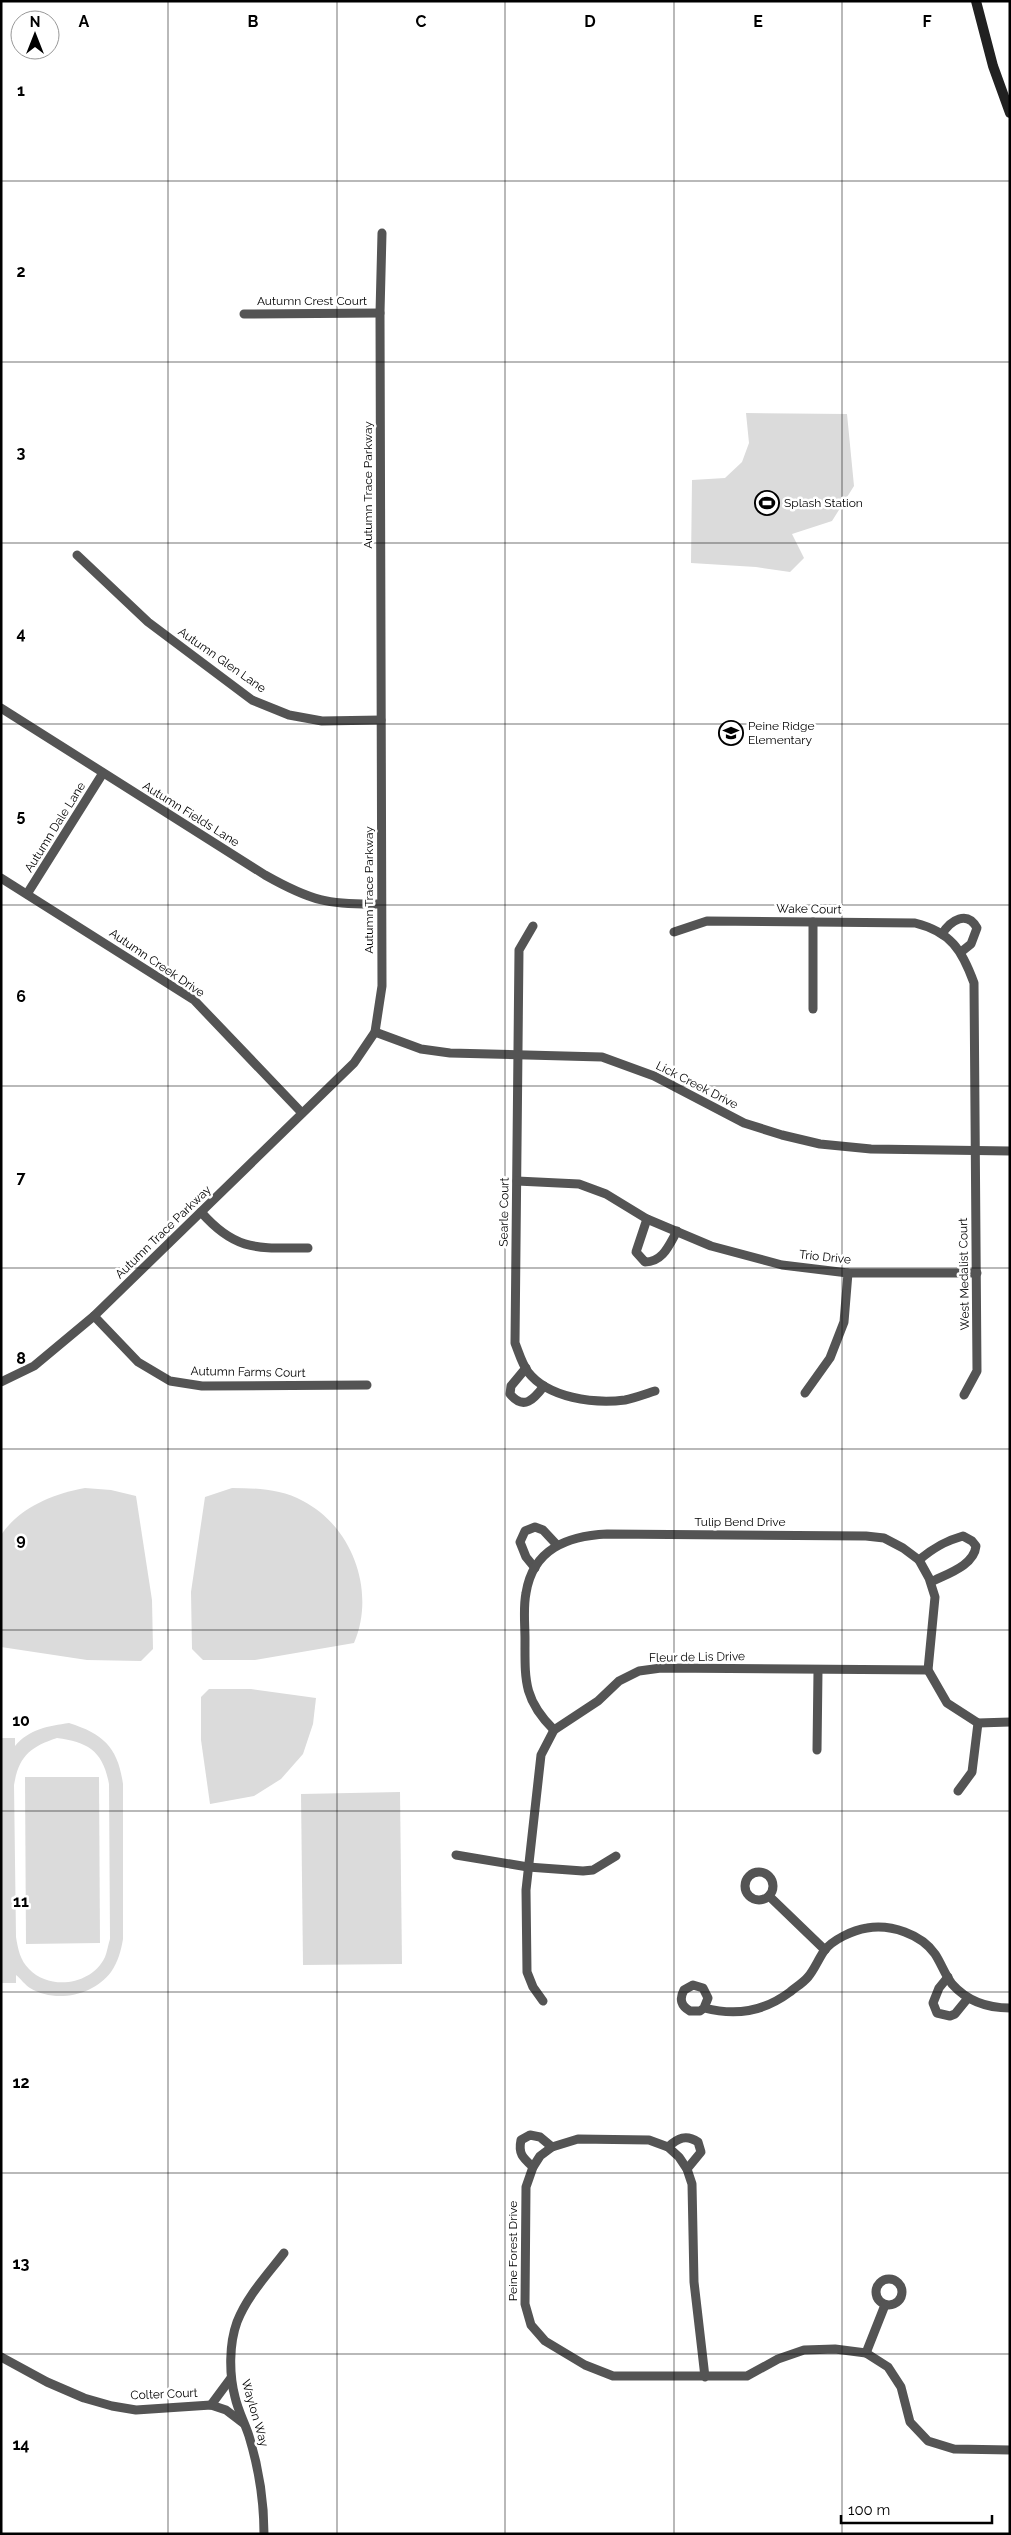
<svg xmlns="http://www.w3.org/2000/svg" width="1011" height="2535" font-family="Raleway,sans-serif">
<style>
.green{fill:#dbdbdb;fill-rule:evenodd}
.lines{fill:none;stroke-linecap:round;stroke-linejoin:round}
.street{stroke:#545454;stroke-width:9}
.secondary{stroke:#212121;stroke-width:10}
.grid{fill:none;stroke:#000;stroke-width:1;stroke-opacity:0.55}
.labels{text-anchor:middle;stroke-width:5;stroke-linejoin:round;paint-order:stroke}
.street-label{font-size:12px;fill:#000;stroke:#fff}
.poi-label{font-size:12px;fill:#000;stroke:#fff;text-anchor:start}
.grid-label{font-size:16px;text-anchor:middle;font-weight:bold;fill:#000;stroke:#fff;stroke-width:5;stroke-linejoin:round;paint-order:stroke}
</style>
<rect width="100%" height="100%" fill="#fff"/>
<!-- green -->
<g class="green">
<polygon points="746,413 847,414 854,486 832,521 792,534 804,558 790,572 756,567 691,563 692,480 725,478 742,462 749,443"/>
<path d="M 85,1488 L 111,1490 L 136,1496 L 152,1600 L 153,1649 L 141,1661 L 87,1660 L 1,1647 L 1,1535 C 20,1507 53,1494 85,1488 Z"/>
<path d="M 232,1488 C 256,1488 281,1489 303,1501 C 353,1527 376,1592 354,1643 L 255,1660 L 203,1660 L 192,1649 L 191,1592 L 205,1497 Z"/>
<polygon points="209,1689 251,1689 316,1698 313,1724 303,1754 281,1779 254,1796 210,1804 201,1740 201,1697"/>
<path d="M 69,1723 C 104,1734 118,1748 123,1784 L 123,1939 C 121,1951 118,1962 111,1972 C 94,1995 56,2004 30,1988 C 25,1985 21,1979 16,1975 L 16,1983 L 2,1983 L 1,1738 L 15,1738 L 15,1746 C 29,1729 49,1726 69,1723 ZM 57,1738 C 88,1742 103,1751 109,1784 L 110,1939 C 108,1945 107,1952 105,1957 C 92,1985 50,1991 29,1969 C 20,1960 18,1949 16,1937 L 14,1785 C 19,1756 30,1747 57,1738 Z"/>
<polygon points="25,1777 99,1777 100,1943 26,1944"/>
<polygon points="400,1792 402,1964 303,1965 301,1794"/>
</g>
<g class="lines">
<!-- street -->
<g class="street">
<polyline points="244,314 380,313"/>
<polyline points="77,555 148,622 252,700 289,715 322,721 381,720"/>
<path d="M 1,708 L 265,875 C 311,901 328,905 381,904"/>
<polyline points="1,878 194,1000 302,1113"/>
<polyline points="27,894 103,773"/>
<path d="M 533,926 L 519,950 L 515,1343 C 519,1353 522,1364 528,1372 C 548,1398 594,1404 625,1400 C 635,1398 645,1394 655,1391"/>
<path d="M 674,932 L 707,921 L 915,923 C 951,932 962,950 974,983 L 977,1371 L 964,1395"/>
<path d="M 942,934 C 951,920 967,910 977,928 L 971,944 L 961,952"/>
<polyline points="813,1009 813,922"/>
<polyline points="375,1032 421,1049 450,1053 602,1057 654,1076 744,1123 782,1135 820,1144 871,1149 1010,1151"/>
<polyline points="517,1181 579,1184 606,1194 647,1219 711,1246 782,1265 848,1273 977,1273"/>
<path d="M 201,1212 C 236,1252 258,1248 308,1248"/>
<path d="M 647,1219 L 636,1252 L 645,1262 C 663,1262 669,1245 677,1231"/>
<polyline points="94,1316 138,1362 170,1381 202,1386 367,1385"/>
<path d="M 526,1368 L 511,1386 L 510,1394 C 524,1411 534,1399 544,1386"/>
<polyline points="1,1382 34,1366 94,1316 354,1063 375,1032 382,986 380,313 382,233"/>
<polyline points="805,1393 830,1358 844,1322 848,1273"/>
<path d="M 919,1560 C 933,1548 945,1541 963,1536 L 972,1541 L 976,1546 C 974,1566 946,1574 931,1582"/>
<polyline points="535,1568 526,1557 520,1542 525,1531 535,1527 543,1530 557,1545"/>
<path d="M 554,1730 C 523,1699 525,1680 525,1639 C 525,1624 523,1608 526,1593 C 533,1549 567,1536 607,1534 L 866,1536 L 884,1538 L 903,1548 L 919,1560 L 929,1578 L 935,1597 L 928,1670 L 947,1703 L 978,1723 L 1010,1722"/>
<polyline points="817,1750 818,1671"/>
<polyline points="958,1791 972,1772 978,1723"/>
<polyline points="456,1855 528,1867 583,1871 593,1870 616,1856"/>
<circle cx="759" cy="1886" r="14"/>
<polyline points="769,1896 825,1950"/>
<polyline points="948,1977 939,1988 933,2003 937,2013 950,2016 955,2014 968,1998"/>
<polyline points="543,2001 533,1987 527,1972 526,1890 541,1755 554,1730 598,1701 619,1681 639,1671 661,1668 928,1670"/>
<path d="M 704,2008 L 708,1998 L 703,1988 L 693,1985 L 684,1990 C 679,1999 681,2006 690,2011 L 700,2011 L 704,2008 C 736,2016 763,2012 790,1992 C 796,1987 803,1983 808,1977 C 814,1970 818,1960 824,1951 C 832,1940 853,1930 867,1928 C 891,1924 921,1934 935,1954 C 941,1963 945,1975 952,1984 C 967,2001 988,2008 1010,2008"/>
<path d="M 668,2147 C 678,2138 686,2134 698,2142 L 701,2152 L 687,2169"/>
<path d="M 533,2167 C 523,2158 518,2154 521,2140 L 530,2135 L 540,2137 L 552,2147"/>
<circle cx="889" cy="2292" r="13"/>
<polyline points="866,2353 885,2305"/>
<polyline points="1,2357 47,2382 84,2398 112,2406 136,2410 211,2405 226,2410 243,2423"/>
<polyline points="705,2377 694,2282 692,2184 687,2169 679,2157 668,2147 649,2140 578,2139 552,2147 540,2156 533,2167 526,2187 525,2304 531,2325 545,2341 585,2365 613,2376 747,2376 778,2359 804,2350 835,2349 866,2353 888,2367 901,2387 910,2422 928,2441 954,2449 1010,2450"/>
<polyline points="211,2405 231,2378"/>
<path d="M 264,2534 C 264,2500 259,2469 249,2436 C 245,2423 238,2411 235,2397 C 229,2374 229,2344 237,2322 C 247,2296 268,2274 284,2253"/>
</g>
<!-- secondary -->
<polyline class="secondary" points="976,1 993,66 1010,113"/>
</g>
<!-- grid -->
<path class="grid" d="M 168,1 L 168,2534M 337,1 L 337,2534M 505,1 L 505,2534M 674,1 L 674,2534M 842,1 L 842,2534M 1,181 L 1010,181M 1,362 L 1010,362M 1,543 L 1010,543M 1,724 L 1010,724M 1,905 L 1010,905M 1,1086 L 1010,1086M 1,1268 L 1010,1268M 1,1449 L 1010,1449M 1,1630 L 1010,1630M 1,1811 L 1010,1811M 1,1992 L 1010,1992M 1,2173 L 1010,2173M 1,2354 L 1010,2354"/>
<!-- icons -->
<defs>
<symbol id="stadium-ring" viewBox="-11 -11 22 22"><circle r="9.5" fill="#fff" stroke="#000" stroke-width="1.5"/><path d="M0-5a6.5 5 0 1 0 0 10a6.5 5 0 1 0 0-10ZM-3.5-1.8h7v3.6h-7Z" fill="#000"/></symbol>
<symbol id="school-ring" viewBox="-11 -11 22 22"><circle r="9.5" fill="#fff" stroke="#000" stroke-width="1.5"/><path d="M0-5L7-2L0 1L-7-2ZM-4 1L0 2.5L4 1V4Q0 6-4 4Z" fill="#000"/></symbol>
</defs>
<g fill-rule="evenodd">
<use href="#stadium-ring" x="753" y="489" width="28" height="28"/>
<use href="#school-ring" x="717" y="719" width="28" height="28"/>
</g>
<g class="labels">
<!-- street labels -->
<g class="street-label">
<text x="312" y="305">Autumn Crest Court</text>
<text transform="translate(368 485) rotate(-90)" y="4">Autumn Trace Parkway</text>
<text transform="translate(222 660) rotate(35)" y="4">Autumn Glen Lane</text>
<text transform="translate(191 814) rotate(32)" y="4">Autumn Fields Lane</text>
<text transform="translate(55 827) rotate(-58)" y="4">Autumn Dale Lane</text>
<text transform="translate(369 890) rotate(-90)" y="4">Autumn Trace Parkway</text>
<text transform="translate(809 909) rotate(1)" y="4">Wake Court</text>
<text transform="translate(157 963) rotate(34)" y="4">Autumn Creek Drive</text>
<text transform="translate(697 1085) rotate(27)" y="4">Lick Creek Drive</text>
<text transform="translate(504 1212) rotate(-89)" y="4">Searle Court</text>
<text transform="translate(163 1232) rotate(-44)" y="4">Autumn Trace Parkway</text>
<text transform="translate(825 1257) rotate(6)" y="4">Trio Drive</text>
<text transform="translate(964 1274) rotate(-91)" y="4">West Medalist Court</text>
<text transform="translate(248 1372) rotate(1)" y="4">Autumn Farms Court</text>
<text x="740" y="1526">Tulip Bend Drive</text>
<text transform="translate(697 1657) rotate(-1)" y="4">Fleur de Lis Drive</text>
<text transform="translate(513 2251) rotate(-90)" y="4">Peine Forest Drive</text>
<text transform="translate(164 2394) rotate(-2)" y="4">Colter Court</text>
<text transform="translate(255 2413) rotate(74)" y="4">Waylon Way</text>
</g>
<!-- poi labels -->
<g class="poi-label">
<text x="784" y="507">Splash Station</text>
<text x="748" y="730">Peine Ridge<tspan x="748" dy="14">Elementary</tspan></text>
</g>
</g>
<g class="grid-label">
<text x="84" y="27">A</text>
<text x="253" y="27">B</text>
<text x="421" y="27">C</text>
<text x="590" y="27">D</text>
<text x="758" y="27">E</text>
<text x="927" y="27">F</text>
<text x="21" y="96">1</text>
<text x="21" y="277">2</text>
<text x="21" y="458">3</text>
<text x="21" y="639">4</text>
<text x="21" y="821">5</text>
<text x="21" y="1002">6</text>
<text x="21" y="1183">7</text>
<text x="21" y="1364">8</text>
<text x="21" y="1545">9</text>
<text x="21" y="1726">10</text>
<text x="21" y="1907">11</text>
<text x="21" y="2088">12</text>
<text x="21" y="2269">13</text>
<text x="21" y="2450">14</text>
</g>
<!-- border -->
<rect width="1011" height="2535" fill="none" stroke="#000000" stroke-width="5"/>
<!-- north arrow -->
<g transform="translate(35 35)"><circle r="24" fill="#ffffff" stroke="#999999"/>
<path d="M0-4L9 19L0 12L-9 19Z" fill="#000000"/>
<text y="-8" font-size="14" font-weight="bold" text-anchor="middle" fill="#000000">N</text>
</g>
<!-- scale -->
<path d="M841 2515v8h151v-8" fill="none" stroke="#000000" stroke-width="2.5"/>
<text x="848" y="2515" font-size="15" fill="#000000" stroke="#ffffff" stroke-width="4" paint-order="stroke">100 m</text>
</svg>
